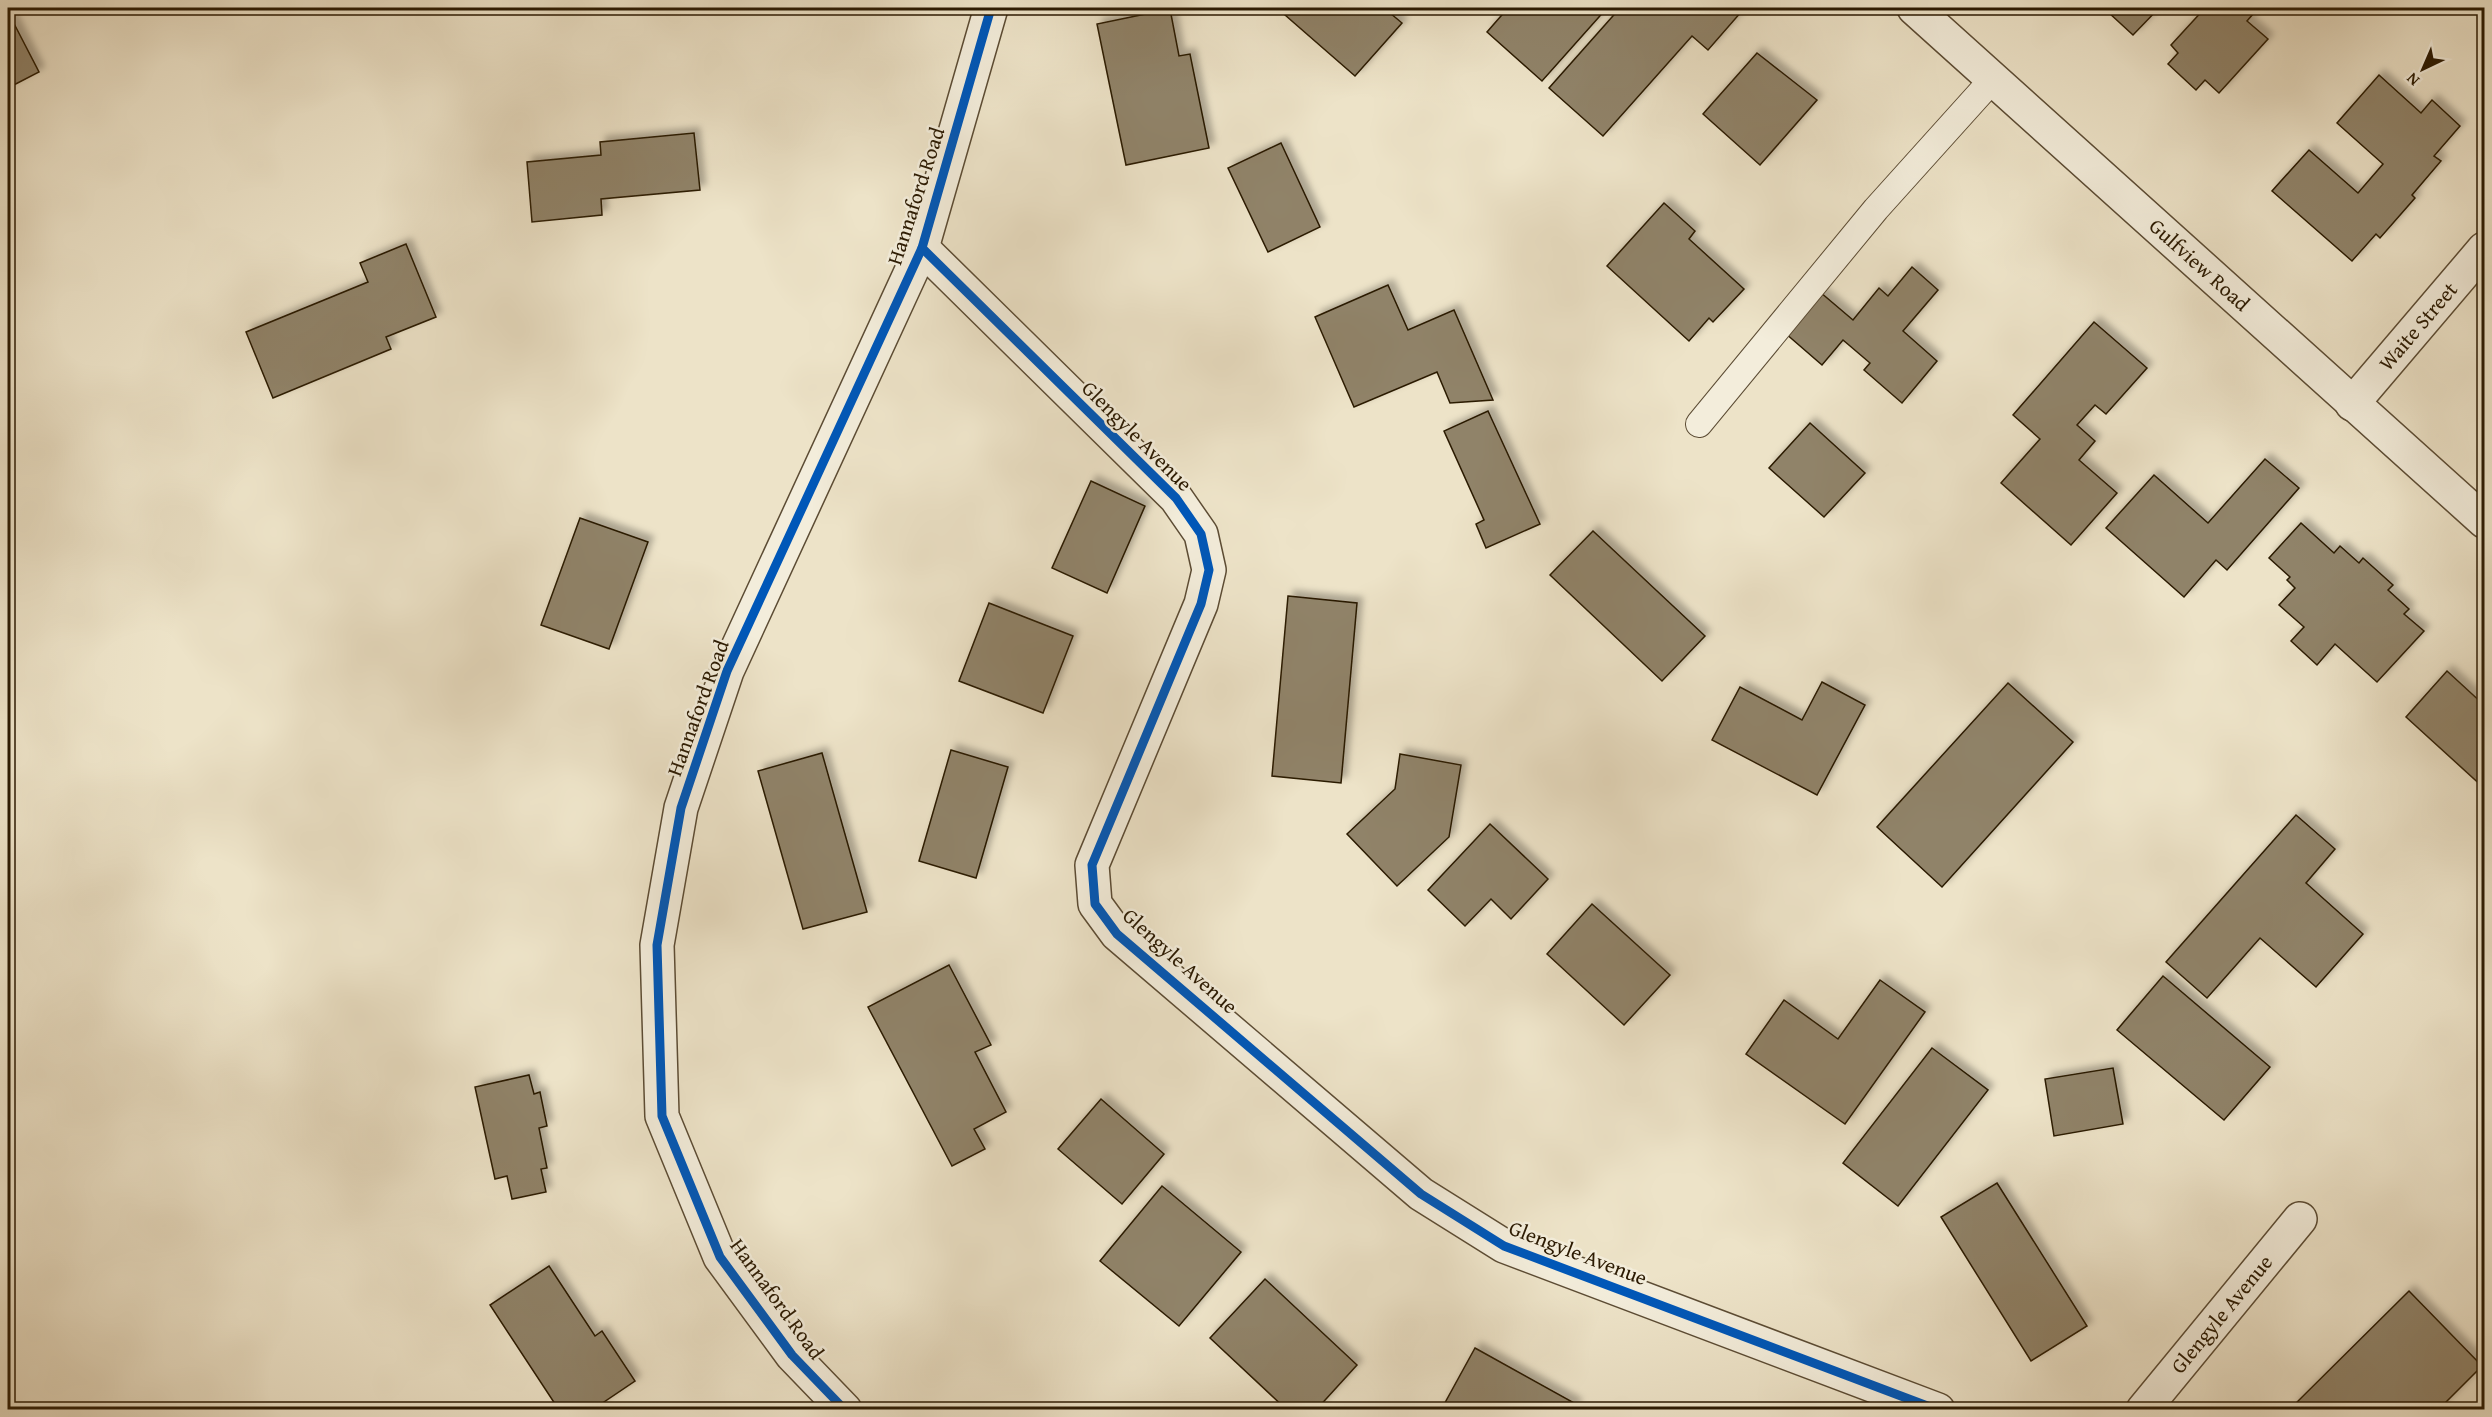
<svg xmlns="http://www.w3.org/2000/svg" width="2492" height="1417" font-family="'Gentium Book Plus',serif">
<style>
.building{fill:#908369;stroke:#2b1a02;stroke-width:1.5;filter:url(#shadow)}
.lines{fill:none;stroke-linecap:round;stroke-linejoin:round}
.lane-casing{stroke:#5c4c34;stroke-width:28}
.street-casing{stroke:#5c4c34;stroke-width:36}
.lane{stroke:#f3eddb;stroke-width:26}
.street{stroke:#f3eddb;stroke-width:33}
.cycleway-casing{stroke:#f3eddb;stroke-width:13}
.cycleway{stroke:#0057b8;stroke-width:9}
.labels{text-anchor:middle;stroke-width:5;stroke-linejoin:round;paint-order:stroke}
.street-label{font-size:21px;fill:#2b1a02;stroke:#f3eddb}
</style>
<defs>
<filter id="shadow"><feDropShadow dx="5.5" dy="-5.5" stdDeviation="3" flood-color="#0004"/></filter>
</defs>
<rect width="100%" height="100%" fill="#ede3c8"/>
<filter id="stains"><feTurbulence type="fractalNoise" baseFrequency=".00333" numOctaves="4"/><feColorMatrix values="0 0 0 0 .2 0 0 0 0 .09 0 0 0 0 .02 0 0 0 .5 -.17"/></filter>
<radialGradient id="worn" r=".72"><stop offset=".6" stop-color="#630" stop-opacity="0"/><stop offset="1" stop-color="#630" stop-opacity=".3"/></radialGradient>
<!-- building -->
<g class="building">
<polygon points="1277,8 1384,8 1402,23 1355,76"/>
<polygon points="1508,8 1607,8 1542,81 1487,32"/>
<polygon points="1620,8 1737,8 1742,11 1708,50 1692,36 1603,136 1549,88"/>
<polygon points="2112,8 2159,8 2133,35 2108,12"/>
<polygon points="2205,8 2245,8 2253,14 2247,21 2268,39 2219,93 2205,80 2196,90 2168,64 2178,53 2171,45"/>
<polygon points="1170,9 1179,56 1190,54 1209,148 1126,165 1097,24"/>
<polygon points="8,12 39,72 8,88"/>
<polygon points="1757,53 1817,100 1760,165 1703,114"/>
<polygon points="2379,75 2421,113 2432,100 2460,126 2434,156 2441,161 2412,195 2415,198 2380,238 2376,234 2352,261 2272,191 2309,150 2358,193 2383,164 2337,123"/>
<polygon points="694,133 700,190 601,199 602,215 532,222 527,162 601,155 600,142"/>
<polygon points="1281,143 1320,227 1268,252 1228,168"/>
<polygon points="1664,203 1695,231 1689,239 1744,289 1713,322 1709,318 1689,341 1607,266"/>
<polygon points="406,244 436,317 386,337 391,349 273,398 246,332 368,282 360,263"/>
<polygon points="1912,267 1938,290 1903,331 1937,361 1902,403 1864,370 1870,363 1843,340 1822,365 1785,333 1820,292 1853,320 1879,288 1888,296"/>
<polygon points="1388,285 1408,330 1454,310 1493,400 1450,403 1437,372 1354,407 1315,317"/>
<polygon points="2094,322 2147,368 2106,414 2095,405 2077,425 2095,441 2079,460 2117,493 2071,545 2001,483 2040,439 2013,415"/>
<polygon points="1488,411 1540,524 1486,548 1476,524 1484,520 1444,431"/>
<polygon points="1810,423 1865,473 1824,517 1769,468"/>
<polygon points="2265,459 2299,488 2227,570 2216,560 2184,597 2106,528 2154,475 2208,523"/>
<polygon points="1091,481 1145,506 1107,593 1052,568"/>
<polygon points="580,518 648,542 609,649 541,625"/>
<polygon points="2301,523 2334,553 2340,546 2359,563 2363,558 2393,585 2388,590 2409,609 2404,614 2424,631 2377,682 2335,644 2317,665 2291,641 2304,627 2279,605 2295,588 2287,580 2290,577 2269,558"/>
<polygon points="1593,531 1705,636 1662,681 1550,575"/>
<polygon points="1288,596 1357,603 1341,783 1272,776"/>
<polygon points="989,603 1073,636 1043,713 959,681"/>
<polygon points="2447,671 2484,705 2484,788 2406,717"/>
<polygon points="1822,682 1865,705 1817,795 1712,740 1740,687 1802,720"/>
<polygon points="2008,683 2073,742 1942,887 1877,827"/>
<polygon points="951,750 1008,767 976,878 919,861"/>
<polygon points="822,753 867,912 803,929 758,771"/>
<polygon points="1400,754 1461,765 1449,837 1397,886 1347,834 1395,789"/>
<polygon points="2296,815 2335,849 2306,883 2363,934 2316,987 2260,938 2207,998 2166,962"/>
<polygon points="1490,824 1548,879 1511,919 1491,899 1465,926 1428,890"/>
<polygon points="1592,904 1670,975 1624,1025 1547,954"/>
<polygon points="949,965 991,1045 975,1052 1006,1112 974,1129 985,1149 952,1166 868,1007"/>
<polygon points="2163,976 2270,1067 2224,1120 2117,1030"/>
<polygon points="1880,980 1925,1012 1845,1124 1746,1054 1784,1000 1838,1039"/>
<polygon points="1932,1048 1988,1090 1898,1206 1843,1163"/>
<polygon points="2113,1068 2123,1124 2054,1136 2045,1079"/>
<polygon points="529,1075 534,1094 540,1092 547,1126 539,1128 547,1168 541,1169 546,1192 512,1199 507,1176 495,1179 475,1087"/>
<polygon points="1101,1099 1164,1154 1122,1204 1058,1149"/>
<polygon points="1997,1183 2087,1326 2031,1361 1941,1217"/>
<polygon points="1162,1186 1241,1252 1179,1326 1100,1261"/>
<polygon points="549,1266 595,1336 602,1331 635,1381 592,1410 559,1410 490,1305"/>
<polygon points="1265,1279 1357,1365 1316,1410 1287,1410 1210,1338"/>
<polygon points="2409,1291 2482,1366 2438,1410 2296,1410 2293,1406"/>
<polygon points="1475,1348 1576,1404 1573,1410 1441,1410"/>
</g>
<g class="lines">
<defs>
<polyline id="lane" points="1699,424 1876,209 1993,79"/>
<g id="street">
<path id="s1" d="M 1914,8 L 2484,521"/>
<polyline points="922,248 1176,498 1201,534 1209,570 1201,604 1092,865 1095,904 1117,934 1421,1194 1504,1246 1938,1410"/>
<path id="s2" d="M 2352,404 L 2484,249"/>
<polyline points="845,1410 792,1355 720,1257 662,1116 657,945 681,808 727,671 922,248 991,8"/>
<path id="s3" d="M 2143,1410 L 2300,1219"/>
</g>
</defs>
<!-- lane casing -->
<use href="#lane" class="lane-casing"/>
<!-- street casing -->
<use href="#street" class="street-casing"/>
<!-- lane -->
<use href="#lane" class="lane"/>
<!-- street -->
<use href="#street" class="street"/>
<defs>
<g id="cycleway">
<polyline points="922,248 1176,498 1201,534 1209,570 1201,604 1092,865 1095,904 1117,934 1421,1194 1504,1246 1938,1410"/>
<polyline points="845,1410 792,1355 720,1257 662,1116 657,945 681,808 727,671 922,248 991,8"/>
</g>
</defs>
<!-- cycleway casing -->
<use href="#cycleway" class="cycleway-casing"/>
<!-- cycleway -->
<use href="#cycleway" class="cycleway"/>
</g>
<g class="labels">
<!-- street labels -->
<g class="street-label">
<text transform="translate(916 196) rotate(-72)" y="7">Hannaford Road</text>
<text dy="7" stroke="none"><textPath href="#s1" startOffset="384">Gulfview Road</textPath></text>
<text dy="7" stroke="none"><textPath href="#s2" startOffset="102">Waite Street</textPath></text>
<text transform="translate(1137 436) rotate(45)" y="7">Glengyle Avenue</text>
<text transform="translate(698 708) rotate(-70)" y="7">Hannaford Road</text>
<text transform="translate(1180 961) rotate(42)" y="7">Glengyle Avenue</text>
<text transform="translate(1578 1253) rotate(21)" y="7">Glengyle Avenue</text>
<text transform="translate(777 1299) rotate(54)" y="7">Hannaford Road</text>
<text dy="7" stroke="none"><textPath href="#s3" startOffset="124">Glengyle Avenue</textPath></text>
</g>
</g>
<!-- margin -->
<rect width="2492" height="1417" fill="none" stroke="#ede3c8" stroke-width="30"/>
<rect x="9" y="9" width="2474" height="1399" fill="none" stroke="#2b1a02" stroke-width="3"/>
<rect x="15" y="15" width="2462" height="1387" fill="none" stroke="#2b1a02" stroke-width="1.5"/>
<!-- north arrow -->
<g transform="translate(2423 69) rotate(224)" stroke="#f3eddb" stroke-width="4.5" paint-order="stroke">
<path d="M0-4.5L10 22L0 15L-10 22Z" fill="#2b1a02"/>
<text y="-9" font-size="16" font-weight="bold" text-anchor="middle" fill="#2b1a02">N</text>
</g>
<rect width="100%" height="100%" filter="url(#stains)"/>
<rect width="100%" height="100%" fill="url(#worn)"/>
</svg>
